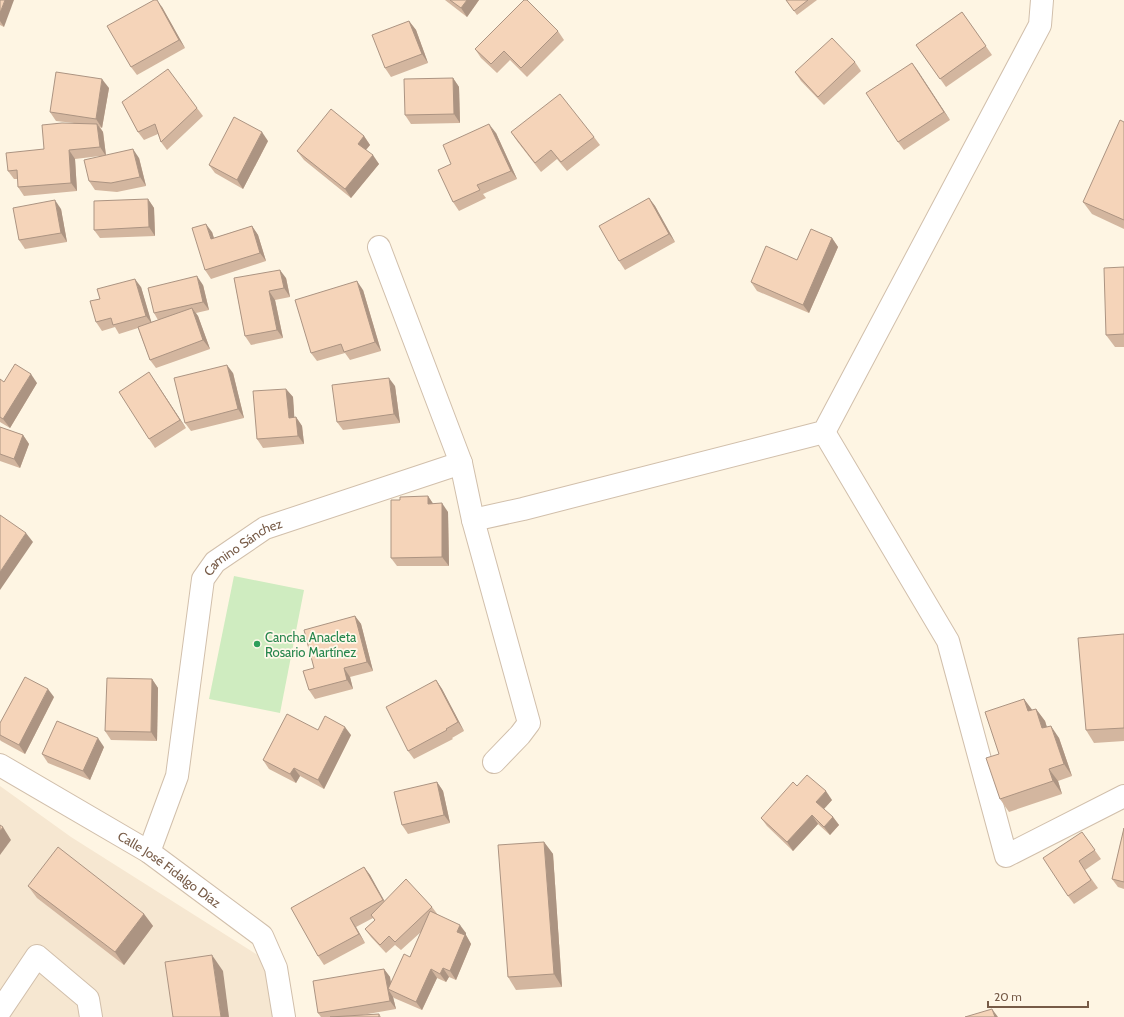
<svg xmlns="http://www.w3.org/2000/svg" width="1124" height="1017" font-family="Cabin,sans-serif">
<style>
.residential{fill:#f6e7d1}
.pitch{fill:#cfecc0}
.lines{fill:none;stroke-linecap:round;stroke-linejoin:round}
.street-casing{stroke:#d1bfab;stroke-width:24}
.street{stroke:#fff;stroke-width:22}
.wall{fill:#d3b69f}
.shaded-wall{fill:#ac9482}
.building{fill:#f5d4b9;stroke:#ac9482}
.leisure-dot{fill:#2e9e5b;stroke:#fff8ea;stroke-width:1.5}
.labels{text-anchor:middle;stroke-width:3.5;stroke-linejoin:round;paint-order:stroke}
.street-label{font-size:13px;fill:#775b47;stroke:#fff8ea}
.leisure-label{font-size:13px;fill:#27864d;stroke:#fff8ea;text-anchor:start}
</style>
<rect width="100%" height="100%" fill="#fef5e3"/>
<!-- residential -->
<polygon class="residential" points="0,786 71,837 264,959 273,1017 0,1017"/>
<!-- pitch -->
<polygon class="pitch" points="234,576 304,590 280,713 209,699"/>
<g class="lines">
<defs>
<g id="street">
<polyline points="379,247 461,463 473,520 529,723 520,735 494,762"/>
<polyline points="824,432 948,641 1006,856 1124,796"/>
<polyline points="473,520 523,509 824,432 1040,25 1042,0"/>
<path id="s1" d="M 0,765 L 149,852 L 262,936 L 276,968 L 284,1017"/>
<path id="s2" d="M 149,852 L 177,776 L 203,579 L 215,562 L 265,528 L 461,463"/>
<polyline points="0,1011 37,956 88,999 91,1017"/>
</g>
</defs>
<!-- street casing -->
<use href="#street" class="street-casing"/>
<!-- street -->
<use href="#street" class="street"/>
</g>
<!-- wall -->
<g class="wall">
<polygon points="0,0 4,27 0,25"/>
<polygon points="445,0 479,0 467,17"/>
<polygon points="786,0 817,0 797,15"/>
<polygon points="162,7 185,48 137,75 131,67"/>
<polygon points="962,12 992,55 946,87 916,45"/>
<polygon points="409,21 416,30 428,63 391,77 385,68"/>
<polygon points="558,31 564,40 527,77 510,60 497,73 481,58 475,49"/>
<polygon points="855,62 861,71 824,105 801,81 795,72"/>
<polygon points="912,63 950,120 904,150 898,142"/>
<polygon points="453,78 459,87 460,123 411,124 405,115"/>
<polygon points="109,88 102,128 100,127 103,132 106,155 139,158 146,186 117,192 95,190 89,181 100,156 75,159 77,191 24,196 18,187 18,179 14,179 8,171 44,149 74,123 56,121 50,112"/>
<polygon points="122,102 197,108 203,116 167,150 161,142 158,134 144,140 138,132"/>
<polygon points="1124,122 1124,229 1092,214 1083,202"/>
<polygon points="511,132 594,137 600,145 567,171 557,159 541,172 517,141"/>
<polygon points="496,133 517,179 483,194 486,198 459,211 453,202 451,164"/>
<polygon points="364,136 370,145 366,150 379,164 351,198 304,160 297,151"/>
<polygon points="268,141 243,189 215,173 209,165"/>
<polygon points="649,198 655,206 675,242 625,270 619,261"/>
<polygon points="148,199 154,208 155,236 100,238 94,230"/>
<polygon points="61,209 67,242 25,249 19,240"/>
<polygon points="252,226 258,235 266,261 211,279 205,270 212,232 214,238"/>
<polygon points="832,238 838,247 809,313 757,291 751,282 797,260"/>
<polygon points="1124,267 1124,347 1115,347 1106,335"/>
<polygon points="234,278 286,278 290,297 275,300 283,338 251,345 245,336"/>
<polygon points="203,285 209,310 196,313 198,316 210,349 156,368 150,360 138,328 119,334 115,327 102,331 96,322 141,287 151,322 158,320 154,313"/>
<polygon points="363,290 381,351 350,360 345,353 317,361 311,353"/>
<polygon points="233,373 244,418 191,431 185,423"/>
<polygon points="0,379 4,382 37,383 10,428 0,422"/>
<polygon points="155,381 186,428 155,448 149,439"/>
<polygon points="395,386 400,423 343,430 337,422"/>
<polygon points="286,389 293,397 294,417 296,417 302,426 304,444 263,448 257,439"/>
<polygon points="0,427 23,435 29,444 20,468 0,461"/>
<polygon points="428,496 433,504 448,512 449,566 397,566 391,558 400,500"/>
<polygon points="355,616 361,624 373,671 350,677 353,689 315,699 309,690 314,668"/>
<polygon points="1124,634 1124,741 1094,743 1086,730"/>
<polygon points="152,679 158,688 157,741 111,740 105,731"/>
<polygon points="436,680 442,689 464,731 452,738 453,739 414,759 408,751"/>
<polygon points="54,697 25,754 1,741 0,740 0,723"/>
<polygon points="1024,699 1032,710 1036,709 1045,721 1047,727 1059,738 1072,776 1058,781 1062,794 1009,812 1000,799 999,754"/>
<polygon points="318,730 351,735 324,789 300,776 296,783 269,769 263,760"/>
<polygon points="104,747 90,780 48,763 42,754"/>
<polygon points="437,782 443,791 450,823 408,834 402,825"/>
<polygon points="797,786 832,800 824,809 833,817 839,825 830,835 818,824 793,851 767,826 761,818"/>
<polygon points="1124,828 1124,889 1118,887 1112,879"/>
<polygon points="1082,832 1101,859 1085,870 1098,888 1074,904 1068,896"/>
<polygon points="544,842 553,854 562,987 516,990 508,977"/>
<polygon points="364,867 370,875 384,901 432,907 438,915 466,933 466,935 471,944 456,980 449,977 446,982 437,978 422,1010 394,998 393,997 396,1009 362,1015 379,1014 381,1017 321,1017 318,1013 384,969 390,977 391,983 410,957 421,932 401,950 395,945 386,953 371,937 365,929 375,920 373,918 356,927 365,943 324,965 318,956"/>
<polygon points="28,886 144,914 153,926 124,965 37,898"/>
</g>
<!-- shaded-wall -->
<g class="shaded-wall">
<polygon points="5,0 14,0 4,27 0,21 0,13"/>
<polygon points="157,0 162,7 185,48 179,40"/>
<polygon points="467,0 479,0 467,17 461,8"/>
<polygon points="409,21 416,30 428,63 422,54"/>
<polygon points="912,63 918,71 950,120 944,112"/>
<polygon points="453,78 459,87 460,123 454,114"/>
<polygon points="102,79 109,88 102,128 96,119"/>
<polygon points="97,124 103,132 106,156 100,147"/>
<polygon points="489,124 496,133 517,179 511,171"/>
<polygon points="262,132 268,141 243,189 237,180"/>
<polygon points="364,136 370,145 364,152 358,144"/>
<polygon points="133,149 139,158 146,186 140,177"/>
<polygon points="69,150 75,159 77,191 71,183"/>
<polygon points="373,155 379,164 351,198 345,189"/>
<polygon points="649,198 655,206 675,242 669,234"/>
<polygon points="148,199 154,208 155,236 149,227"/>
<polygon points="55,200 61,209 67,242 61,233"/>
<polygon points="206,224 212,232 217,248 211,239"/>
<polygon points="252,226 258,235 266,261 260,253"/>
<polygon points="832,238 838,247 809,313 803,305"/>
<polygon points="280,270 286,278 290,297 284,288"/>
<polygon points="197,276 203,285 209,310 203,302"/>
<polygon points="135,279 141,287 152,324 146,316"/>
<polygon points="357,281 363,290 381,351 375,342"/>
<polygon points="269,291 275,300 283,338 277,330"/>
<polygon points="192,308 198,316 210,349 203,340"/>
<polygon points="227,365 233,373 244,418 238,409"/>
<polygon points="149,372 155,381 186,428 180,420"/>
<polygon points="31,374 37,383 10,428 3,419"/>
<polygon points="389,378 395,386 400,423 394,414"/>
<polygon points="286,389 293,397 295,427 289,418"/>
<polygon points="296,417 302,426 304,444 298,436"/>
<polygon points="23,435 29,444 20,468 14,459"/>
<polygon points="428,496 434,505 428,504"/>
<polygon points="442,503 448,512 449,566 442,557"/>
<polygon points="26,533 33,542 0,590 0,572"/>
<polygon points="355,616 361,624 373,671 367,662"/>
<polygon points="344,668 350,677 353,689 347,680"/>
<polygon points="152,679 158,688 157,741 151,732"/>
<polygon points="436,680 442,689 464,731 458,722"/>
<polygon points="48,689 54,697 25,754 19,745"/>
<polygon points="1024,699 1033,711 1028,711"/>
<polygon points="1036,709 1045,721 1051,741 1042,728"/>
<polygon points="1051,726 1059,738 1072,776 1064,764"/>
<polygon points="345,727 351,735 324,789 318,780"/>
<polygon points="98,738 104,747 90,780 83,771"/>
<polygon points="294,768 300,776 296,783 290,774"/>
<polygon points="1049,769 1058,781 1062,794 1053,781"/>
<polygon points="437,782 443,791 450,823 444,815"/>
<polygon points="826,791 832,800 822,811 816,802"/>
<polygon points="812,815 818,824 793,851 787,842"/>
<polygon points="833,817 839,825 830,835 824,827"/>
<polygon points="3,827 11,840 0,855 0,831"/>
<polygon points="544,842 553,854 562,987 554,974"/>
<polygon points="364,867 370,875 389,909 383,900"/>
<polygon points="144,914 153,926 124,965 115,952"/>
<polygon points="350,918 356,927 365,943 359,934"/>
<polygon points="460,925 466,933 466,935 471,944 456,980 450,971 457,932"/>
<polygon points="212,955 223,971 229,1017 221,1017"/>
<polygon points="443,968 449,977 446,982 440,974"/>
<polygon points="384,969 390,977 392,991 388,989 393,997 396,1009 390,1001"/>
<polygon points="431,969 437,978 422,1010 416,1002"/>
<polygon points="992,1009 998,1017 995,1017"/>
</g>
<!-- building -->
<g class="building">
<polygon points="0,0 5,0 0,13"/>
<polygon points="154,0 157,0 179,40 131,67 107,26"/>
<polygon points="450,0 467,0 461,8"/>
<polygon points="524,0 527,0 558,31 521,68 504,51 491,64 475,49"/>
<polygon points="786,0 808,0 794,11"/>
<polygon points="962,12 986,46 940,79 916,45"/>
<polygon points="409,21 422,54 385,68 372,35"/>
<polygon points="832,38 855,62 818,97 795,72"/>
<polygon points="912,63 944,112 898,142 866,93"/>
<polygon points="168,69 197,108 161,142 155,124 138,132 122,102"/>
<polygon points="56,72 102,79 96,119 50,112"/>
<polygon points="453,78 454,114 405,115 404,79"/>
<polygon points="560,94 594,137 561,162 551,150 535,163 511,132"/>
<polygon points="331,109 364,136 358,144 373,155 345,189 297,151"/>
<polygon points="234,117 262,132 237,180 209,165"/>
<polygon points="1120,120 1124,122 1124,220 1083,202"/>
<polygon points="62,123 97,124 100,147 69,150 71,183 18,187 17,170 8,171 6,153 44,149 42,125"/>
<polygon points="489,124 511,171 477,185 480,190 453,202 438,170 451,164 443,145"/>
<polygon points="133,149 140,177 111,183 89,181 84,160"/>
<polygon points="649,198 669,234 619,261 599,226"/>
<polygon points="148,199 149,227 94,230 94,201"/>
<polygon points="55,200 61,233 19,240 13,208"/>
<polygon points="206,224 211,239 252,226 260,253 205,270 192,228"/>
<polygon points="811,229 832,238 803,305 751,282 766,246 797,260"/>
<polygon points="1124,267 1124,334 1106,335 1104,268"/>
<polygon points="280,270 284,288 269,291 277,330 245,336 234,278"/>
<polygon points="197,276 203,302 154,313 148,288"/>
<polygon points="135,279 146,316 113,325 111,318 96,322 90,301 100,299 97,289"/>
<polygon points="357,281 375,342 344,352 341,344 311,353 295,300"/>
<polygon points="192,308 203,340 150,360 138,327"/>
<polygon points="15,364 31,374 3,419 0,417 0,379 4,382"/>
<polygon points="227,365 238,409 185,423 174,378"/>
<polygon points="149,372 180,420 149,439 119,392"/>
<polygon points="389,378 394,414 337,422 332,385"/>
<polygon points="286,389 289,418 296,417 298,436 257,439 253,391"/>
<polygon points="0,427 23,435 14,459 0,454"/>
<polygon points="428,496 428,504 442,503 442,557 391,558 391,500 400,500 400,497"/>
<polygon points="0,515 26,533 0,572"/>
<polygon points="355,616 367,662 344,668 347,680 309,690 303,671 314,668 304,630"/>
<polygon points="1124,634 1124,728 1086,730 1078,638"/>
<polygon points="25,677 48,689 19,745 0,735 0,723"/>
<polygon points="107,678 152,679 151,732 105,731"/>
<polygon points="436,680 458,722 446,729 447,730 408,751 386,707"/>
<polygon points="1024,699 1028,711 1036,709 1042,728 1051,726 1064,764 1049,769 1053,781 1000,799 986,758 999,754 985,712"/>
<polygon points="287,714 318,730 325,716 345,727 318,780 294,768 290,774 263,760"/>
<polygon points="57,721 98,738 83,771 42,754"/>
<polygon points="807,775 826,791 816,802 833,817 824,827 812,815 787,842 761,818 793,782 797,786"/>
<polygon points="437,782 444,815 402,825 394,792"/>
<polygon points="0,825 3,827 0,831"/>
<polygon points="1124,828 1124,882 1112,879"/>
<polygon points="1082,832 1095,850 1079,861 1091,880 1068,896 1043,858"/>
<polygon points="544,842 554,974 508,977 498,845"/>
<polygon points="58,847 144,914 115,952 28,886"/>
<polygon points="364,867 383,900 350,918 359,934 318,956 291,908"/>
<polygon points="406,879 432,907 395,942 389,936 380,945 365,929 375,920 371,915"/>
<polygon points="430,911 460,925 457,932 465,935 450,971 443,968 440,974 431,969 416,1002 388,989 404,954 410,957"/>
<polygon points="212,955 221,1017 173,1017 165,962"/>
<polygon points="384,969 390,1001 318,1013 313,981"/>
<polygon points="992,1009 995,1017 965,1017"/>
<polygon points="379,1014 379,1017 330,1017"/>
</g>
<!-- markers -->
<circle class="leisure-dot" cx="257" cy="644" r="4"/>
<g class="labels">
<!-- street labels -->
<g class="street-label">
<text dy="5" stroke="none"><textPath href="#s2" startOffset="332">Camino Sánchez</textPath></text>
<text dy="5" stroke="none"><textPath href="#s1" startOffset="199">Calle José Fidalgo Díaz</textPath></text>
</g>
<!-- leisure labels -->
<g class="leisure-label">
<text x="265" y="642">Cancha Anacleta<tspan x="265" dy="15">Rosario Martínez</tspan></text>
</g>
</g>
<!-- scale -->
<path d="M988 1001v6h100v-6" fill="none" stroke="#775b47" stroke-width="2"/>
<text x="994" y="1001" font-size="12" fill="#775b47" stroke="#fff8ea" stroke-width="3" paint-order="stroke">20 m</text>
</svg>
